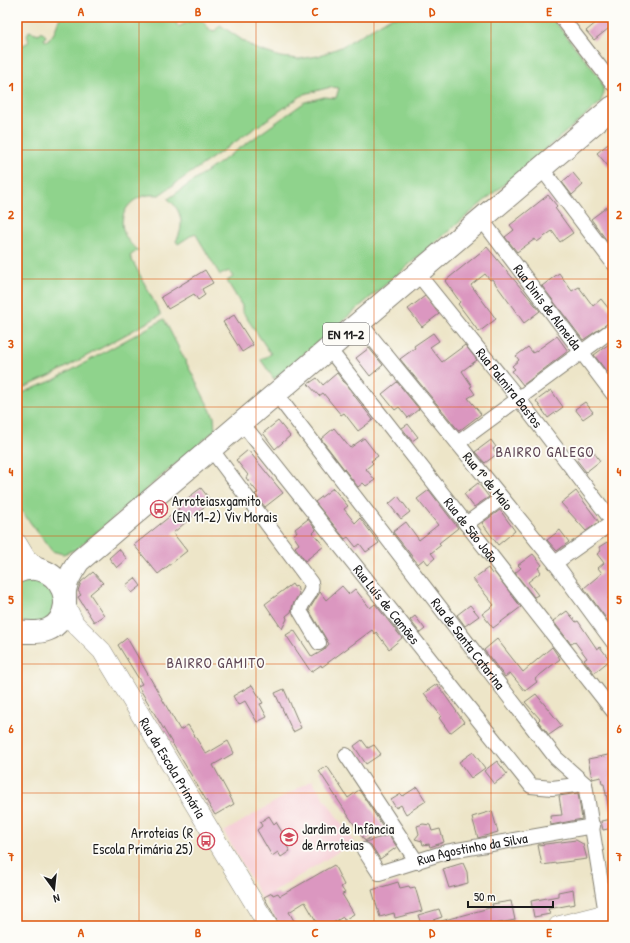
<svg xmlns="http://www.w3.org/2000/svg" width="630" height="943" font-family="'Patrick Hand',sans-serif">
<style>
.built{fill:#f6cfd7}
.green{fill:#8fd38c;stroke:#567854}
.building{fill:#db97c0}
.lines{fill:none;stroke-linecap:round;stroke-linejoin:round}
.street-casing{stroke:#848072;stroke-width:16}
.secondary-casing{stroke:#848072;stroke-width:20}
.primary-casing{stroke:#848072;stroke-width:24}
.street{stroke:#fff;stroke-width:14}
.secondary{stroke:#fff;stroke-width:19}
.primary{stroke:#fff;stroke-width:22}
.grid{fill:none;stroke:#de560d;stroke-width:1;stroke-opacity:0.55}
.labels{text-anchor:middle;stroke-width:3.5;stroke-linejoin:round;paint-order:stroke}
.shield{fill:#fdfcf7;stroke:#605f5e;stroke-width:1}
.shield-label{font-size:13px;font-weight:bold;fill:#1c1c1c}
.street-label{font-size:14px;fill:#1c1c1c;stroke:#fdfcf7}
.poi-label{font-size:14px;fill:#1c1c1c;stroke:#fdfcf7;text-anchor:start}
.neighbourhood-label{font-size:15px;letter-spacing:1px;fill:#5f4755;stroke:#fdfcf7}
.neatline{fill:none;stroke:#de560d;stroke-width:1.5}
.grid-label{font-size:13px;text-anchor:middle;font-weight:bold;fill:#de560d}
</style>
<rect width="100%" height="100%" fill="#fdfcf7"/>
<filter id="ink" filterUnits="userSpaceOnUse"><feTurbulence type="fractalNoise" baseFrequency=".025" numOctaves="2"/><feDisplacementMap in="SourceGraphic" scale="8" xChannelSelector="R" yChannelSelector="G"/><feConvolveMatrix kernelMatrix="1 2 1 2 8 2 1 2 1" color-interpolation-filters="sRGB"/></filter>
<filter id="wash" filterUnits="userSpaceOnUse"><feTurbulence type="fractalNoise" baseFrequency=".012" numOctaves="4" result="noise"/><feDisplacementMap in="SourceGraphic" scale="16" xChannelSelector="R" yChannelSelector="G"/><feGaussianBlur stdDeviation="0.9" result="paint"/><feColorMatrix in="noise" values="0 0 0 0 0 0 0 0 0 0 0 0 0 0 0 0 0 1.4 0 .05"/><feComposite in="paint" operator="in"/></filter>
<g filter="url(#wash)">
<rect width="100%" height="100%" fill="#ede5c8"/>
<!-- built -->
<polygon class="built" points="312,780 354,842 262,899 224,832"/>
<!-- green -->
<g class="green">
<path d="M 60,17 L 168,17 L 171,22 L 175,20 L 178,27 L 199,17 L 210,30 L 215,31 L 220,25 L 254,48 L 280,57 L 299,59 L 318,56 L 341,47 L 391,17 L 551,17 L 601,79 L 604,93 L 600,103 L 274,379 L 261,360 L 271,354 L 242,311 L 242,306 L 227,281 L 233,277 L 229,271 L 220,275 L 195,233 L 178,244 L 176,241 C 185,226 182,210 168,199 L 305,102 L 324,97 L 336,98 L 339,88 L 331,87 L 304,94 L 159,195 C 124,191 108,229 138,250 L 130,256 L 161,315 L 54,374 L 17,391 L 17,48 L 29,42 L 27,35 L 29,31 L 39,34 L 41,31 L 46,36 L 44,40 L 48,41 L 54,33 Z"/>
<polygon points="164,319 214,417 215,430 77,549 63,554 52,551 17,505 17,395 54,380"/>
<polygon points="26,576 51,583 57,608 44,623 17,622 17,580"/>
</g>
<g id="blocks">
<!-- building -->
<g class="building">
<polygon points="603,17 613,17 613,25 594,40 586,31"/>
<polygon points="613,140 613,172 597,153"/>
<polygon points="573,173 583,185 572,195 562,182"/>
<polygon points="548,195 557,206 555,208 573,233 560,242 552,231 537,242 535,239 517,252 505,237 514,230 510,225"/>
<polygon points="607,207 613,215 613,249 591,219"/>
<polygon points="487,247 540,311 524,323 492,279 490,280 485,274 471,285 496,319 479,332 458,304 460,302 445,281"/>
<polygon points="205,270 213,283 202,289 205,295 198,300 194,294 168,309 161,297"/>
<polygon points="559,273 572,291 579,287 593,306 601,299 613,314 613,320 583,340 542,286"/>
<polygon points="425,296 439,314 422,327 408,309"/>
<polygon points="234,315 253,345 242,352 223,322"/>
<polygon points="433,333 439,341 430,347 442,362 465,345 477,360 462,371 472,386 470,387 475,394 468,398 481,414 459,431 400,359 415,348 414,346"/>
<polygon points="557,336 568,351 523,385 512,371 515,369 512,366 519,360 516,356 528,347 533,353"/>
<polygon points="613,341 613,367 607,372 594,355"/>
<polygon points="369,348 383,365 370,376 356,358"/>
<polygon points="337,373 373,420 358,431 344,413 341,415 323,393 319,396 308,384 317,378 323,385"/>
<polygon points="397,382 419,409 408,418 399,407 395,410 382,394"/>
<polygon points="551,390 563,407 548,418 536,401"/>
<polygon points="585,402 593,412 583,419 575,409"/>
<polygon points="278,421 290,436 275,449 263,433"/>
<polygon points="408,424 418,437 412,441 402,428"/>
<polygon points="334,428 350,448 364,438 378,456 371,461 373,463 366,469 375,480 366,486 363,483 358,487 321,439"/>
<polygon points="491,440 496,447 493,449 497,454 485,463 475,452"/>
<polygon points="591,448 600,461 586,472 576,459"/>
<polygon points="248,450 283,493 265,507 255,494 258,493 246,478 248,475 236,460"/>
<polygon points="478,483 489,497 474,507 464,494"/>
<polygon points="201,488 211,501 173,533 187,551 158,574 134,545 179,509 177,506"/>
<polygon points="333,488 348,506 344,509 355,523 360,518 379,543 366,552 360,544 356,547 348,537 345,539 315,502"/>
<polygon points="429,490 458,528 439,543 441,545 431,553 435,558 428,564 424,559 418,564 393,532 406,522 419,540 438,525 417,499"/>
<polygon points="576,491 599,522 586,531 561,503"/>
<polygon points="398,496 410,512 401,519 389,504"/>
<polygon points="500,510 515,531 498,545 482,523"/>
<polygon points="308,519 316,530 313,533 324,546 305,561 295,547 299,544 293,535 297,532 295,529"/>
<polygon points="560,530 569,542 557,551 547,540"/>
<polygon points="607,542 613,550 613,595 608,598 613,604 613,628 584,588 602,573 598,568 604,563 597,554 601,551 599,547"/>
<polygon points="119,549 127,559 117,568 109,558"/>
<polygon points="533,554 542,565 538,568 541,572 528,582 538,595 534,597 515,573 521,568 518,565"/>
<polygon points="488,568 492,574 494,572 521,607 493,628 482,614 494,605 473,579"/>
<polygon points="93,572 103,583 90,594 104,615 94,622 78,597 81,595 78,591 81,582"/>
<polygon points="135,578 141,586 132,593 126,585"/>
<polygon points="292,584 294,587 297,586 299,594 293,604 291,612 286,616 287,619 282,629 265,604"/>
<polygon points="342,586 349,594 355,589 370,608 375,604 402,638 389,649 376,632 375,634 372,630 322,667 321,665 311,672 286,635 294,630 312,657 324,650 329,644 309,610 320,592 326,600"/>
<polygon points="470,605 479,616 465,626 457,615"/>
<polygon points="567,611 576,622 578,621 597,649 600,647 610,660 594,673 584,660 587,658 575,642 571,644 553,621"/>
<polygon points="415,616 425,629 420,633 410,620"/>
<polygon points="127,638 180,730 188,725 206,754 228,741 234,753 213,765 234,804 215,815 138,686 142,684 118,645"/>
<polygon points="497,639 523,672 552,647 560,659 535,679 537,682 525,691 510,673 505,677 484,650"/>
<polygon points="437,684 464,722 450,733 439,718 441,716 424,693"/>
<polygon points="252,685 263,703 260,704 267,717 257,722 245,701 238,705 233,696"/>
<polygon points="284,689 301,728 293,732 275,693"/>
<polygon points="536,694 562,726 549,735 538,721 540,719 525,702"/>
<polygon points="362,740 368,748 374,745 381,754 366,764 354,746"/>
<polygon points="473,752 485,768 471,778 459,762"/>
<polygon points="613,754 613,809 609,809 604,784 602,784 601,777 592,779 588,759"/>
<polygon points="497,761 507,774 494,784 484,771"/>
<polygon points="327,766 348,798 359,790 384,828 365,841 319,771"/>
<polygon points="417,787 426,801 406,814 401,805 396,808 391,800 401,794 403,796"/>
<polygon points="578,793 582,819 551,825 550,816 562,815 559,796"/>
<polygon points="492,811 498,832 478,838 472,817"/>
<polygon points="269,816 274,824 276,822 288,842 285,843 290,851 281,857 278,852 272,856 257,830 262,826 260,822"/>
<polygon points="613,819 613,828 603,830 601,821"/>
<polygon points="423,824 430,825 432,831 440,829 444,842 430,847 429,844 423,845 422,841 415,839 419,834 417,826"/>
<polygon points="389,835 397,847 380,859 371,845 365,842"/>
<polygon points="576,840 583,844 587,859 542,865 538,845"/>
<polygon points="463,863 467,872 468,883 449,888 443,869"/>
<polygon points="334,865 344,885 341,887 345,893 342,894 354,914 344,920 343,917 328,926 319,926 305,902 289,912 297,926 280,926 264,897 272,893 273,895 278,893 280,896"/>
<polygon points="398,882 400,888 409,886 410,888 415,887 422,911 395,918 394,913 380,917 372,890"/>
<polygon points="573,889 575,904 548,909 550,914 534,917 531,901 558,896 558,892"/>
<polygon points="511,901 515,920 484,926 431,926 430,924 493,907 492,904"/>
<polygon points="439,909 442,917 421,924 418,915"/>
</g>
</g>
</g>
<g filter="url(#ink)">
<use href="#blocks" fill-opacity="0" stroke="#848072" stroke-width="1"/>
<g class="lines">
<defs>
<g id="street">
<polyline points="561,17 613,84"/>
<polyline points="542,169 613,263"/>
<path id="s1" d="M 482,220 L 613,394"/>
<path id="s2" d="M 418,274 L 518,398 L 613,522"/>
<polyline points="360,323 555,563 613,642"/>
<path id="s3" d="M 329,349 L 613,711"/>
<path id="s4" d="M 276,394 L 556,758 L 585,784 L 606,914"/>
<path id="s5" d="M 242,423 L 531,786 L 552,788 L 585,784"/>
<polyline points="458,443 613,329"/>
<path d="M 211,449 L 311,583 C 314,595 301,600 300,611 L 319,643"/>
<polyline points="466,524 502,498"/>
<polyline points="555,563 613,522"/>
<polyline points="346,755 417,862"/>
<path id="s6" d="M 364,850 L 379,873 L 446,852 L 593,826"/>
</g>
<g id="secondary">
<polyline points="17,543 26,558 39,569"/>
<path id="s7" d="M 65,604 L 75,624 L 102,651 L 268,926"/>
<polyline points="558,926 613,912"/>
</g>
<g id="primary">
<path d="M 17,572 C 39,563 60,574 65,598"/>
<path d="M 17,631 C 39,634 61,633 65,605 C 65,598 64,592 66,586 C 68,577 74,569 79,561 L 613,107"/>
</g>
</defs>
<!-- street casing -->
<use href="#street" class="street-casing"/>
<!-- secondary casing -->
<use href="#secondary" class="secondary-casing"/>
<!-- primary casing -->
<use href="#primary" class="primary-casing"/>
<!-- street -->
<use href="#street" class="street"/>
<!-- secondary -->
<use href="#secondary" class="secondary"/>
<!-- primary -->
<use href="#primary" class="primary"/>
</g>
</g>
<!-- grid -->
<path class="grid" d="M 139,17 L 139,926M 256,17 L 256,926M 374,17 L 374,926M 491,17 L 491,926M 17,150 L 613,150M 17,279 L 613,279M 17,407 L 613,407M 17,536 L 613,536M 17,664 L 613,664M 17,793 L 613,793"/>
<!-- icons -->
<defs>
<symbol id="bus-ring" viewBox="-11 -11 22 22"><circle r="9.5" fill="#fdfcf7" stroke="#d1495b" stroke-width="1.5"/><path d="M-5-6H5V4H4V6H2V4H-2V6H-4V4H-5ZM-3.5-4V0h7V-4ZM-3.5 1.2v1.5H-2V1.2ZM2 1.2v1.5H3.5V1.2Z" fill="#d1495b"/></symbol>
<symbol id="school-ring" viewBox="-11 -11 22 22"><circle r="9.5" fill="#fdfcf7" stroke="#d1495b" stroke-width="1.5"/><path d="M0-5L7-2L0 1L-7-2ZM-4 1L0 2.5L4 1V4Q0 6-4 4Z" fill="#d1495b"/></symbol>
</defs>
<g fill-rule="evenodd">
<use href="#bus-ring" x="149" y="499" width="20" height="20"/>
<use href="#school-ring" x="279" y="827" width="20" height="20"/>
<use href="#bus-ring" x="196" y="831" width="20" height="20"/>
</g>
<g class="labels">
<!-- shield labels -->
<rect class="shield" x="323" y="323" width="46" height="22" rx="3"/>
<g class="shield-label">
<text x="346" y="339">EN 11-2</text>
</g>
<!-- street labels -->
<g class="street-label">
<text dy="5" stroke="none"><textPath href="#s1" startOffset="109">Rua Dinis de Almeida</textPath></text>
<text dy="5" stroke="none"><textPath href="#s2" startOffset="146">Rua Palmira Bastos</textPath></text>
<text transform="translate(488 481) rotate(51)" y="5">Rua 1º de Maio</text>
<text dy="5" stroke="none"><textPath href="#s3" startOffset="230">Rua de São João</textPath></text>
<text dy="5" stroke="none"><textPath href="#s5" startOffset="232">Rua Luís de Camões</textPath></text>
<text dy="5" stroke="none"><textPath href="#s4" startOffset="315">Rua de Santa Catarina</textPath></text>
<text dy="5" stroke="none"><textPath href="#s7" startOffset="197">Rua da Escola Primária</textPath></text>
<text dy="5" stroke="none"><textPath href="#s6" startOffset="124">Rua Agostinho da Silva</textPath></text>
</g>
<!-- poi labels -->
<g class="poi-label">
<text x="172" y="506">Arroteiasxgamito<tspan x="172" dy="16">(EN 11-2) Viv Morais</tspan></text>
<text x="302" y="834">Jardim de Infância<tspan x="302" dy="16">de Arroteias</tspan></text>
<text x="193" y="838" text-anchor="end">Arroteias (R<tspan x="193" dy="16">Escola Primária 25)</tspan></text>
</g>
<!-- neighbourhood labels -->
<g class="neighbourhood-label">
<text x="545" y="457">BAIRRO GALEGO</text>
<text x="216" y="668">BAIRRO GAMITO</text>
</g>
</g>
<!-- margin -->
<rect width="630" height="943" fill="none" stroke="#fdfcf7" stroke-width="44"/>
<!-- north arrow -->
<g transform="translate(54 889) rotate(165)" stroke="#fdfcf7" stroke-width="3" paint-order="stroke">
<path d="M0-3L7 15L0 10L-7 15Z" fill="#1c1c1c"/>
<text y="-6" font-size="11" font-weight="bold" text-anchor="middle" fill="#1c1c1c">N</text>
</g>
<!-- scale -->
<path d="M468 901v6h85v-6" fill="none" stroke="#1c1c1c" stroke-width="2"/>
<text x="474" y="901" font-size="12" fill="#1c1c1c" stroke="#fdfcf7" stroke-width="3" paint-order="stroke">50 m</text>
<rect x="22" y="22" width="586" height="899" class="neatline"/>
<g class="grid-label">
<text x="81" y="16">A</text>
<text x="198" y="16">B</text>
<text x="315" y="16">C</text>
<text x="432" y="16">D</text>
<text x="549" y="16">E</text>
<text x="11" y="91">1</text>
<text x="619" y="91">1</text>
<text x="11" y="219">2</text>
<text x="619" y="219">2</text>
<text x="11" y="348">3</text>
<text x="619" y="348">3</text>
<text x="11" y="476">4</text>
<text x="619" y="476">4</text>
<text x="11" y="604">5</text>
<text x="619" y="604">5</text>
<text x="11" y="733">6</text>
<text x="619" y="733">6</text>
<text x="11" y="861">7</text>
<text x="619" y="861">7</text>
<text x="81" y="937">A</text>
<text x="198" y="937">B</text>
<text x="315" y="937">C</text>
<text x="432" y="937">D</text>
<text x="549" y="937">E</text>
</g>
</svg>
